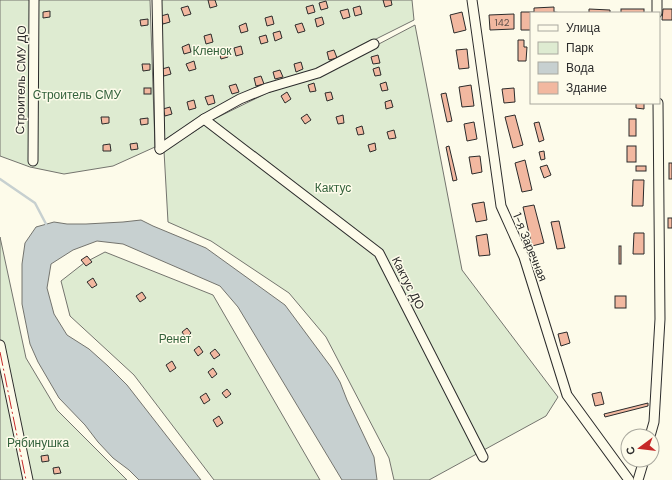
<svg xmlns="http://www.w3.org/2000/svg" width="672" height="480" font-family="'DM Sans',sans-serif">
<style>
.green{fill:#deebd1;stroke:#74746e}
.water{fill:#c7d0d0;stroke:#74746e}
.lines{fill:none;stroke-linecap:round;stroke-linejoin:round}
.stream{stroke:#c7d0d0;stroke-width:2.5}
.building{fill:#f2b8a0;stroke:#2b2b2b}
.minor-casing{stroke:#2b2b2b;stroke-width:11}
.minor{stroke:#fdfbea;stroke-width:9}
.power{stroke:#c62828;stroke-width:1;stroke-dasharray:14 3 2 3;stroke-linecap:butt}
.labels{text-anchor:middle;stroke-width:3;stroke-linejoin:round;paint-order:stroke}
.number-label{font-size:10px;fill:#5d4e48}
.park-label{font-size:12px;fill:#34623c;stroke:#fdfbea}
.street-label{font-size:12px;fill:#2b2b2b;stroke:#fdfbea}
</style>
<rect width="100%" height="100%" fill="#fdfbea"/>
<!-- green -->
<g class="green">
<polygon points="0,0 150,0 155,147 113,166 64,174 30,167 0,156"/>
<polygon points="159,0 412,0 414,20 314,70 254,88 208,112 163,141"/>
<polygon points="415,25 462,270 558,397 546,416 429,480 394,480 389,458 326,337 289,293 211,241 168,222 164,151 212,120 267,93 320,75"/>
<polygon points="0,237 26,358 57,410 127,480 0,480"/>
<polygon points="105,252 213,295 320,480 214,480 134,375 70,316 61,281 84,263"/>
</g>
<!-- water -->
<polygon class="water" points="141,220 153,226 206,248 285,305 331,367 340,382 347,400 374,457 377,480 342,480 238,307 220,286 123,244 97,241 73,250 51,264 47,288 54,314 67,335 89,349 108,366 127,385 201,480 139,480 129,470 113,458 98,442 85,425 59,398 38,362 30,344 22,304 22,264 25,243 36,227 54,222 67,224 86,224 123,222"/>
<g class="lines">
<!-- stream -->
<polyline class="stream" points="0,179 35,203 46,224"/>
</g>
<!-- building -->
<g class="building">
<polygon points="208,0 215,0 217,6 210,8"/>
<polygon points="383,0 391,0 392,5 385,7"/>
<polygon points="326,1 328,8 321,10 319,3"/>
<polygon points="313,5 315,12 308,14 306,7"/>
<polygon points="188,6 191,14 184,16 181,8"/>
<polygon points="360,6 362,14 355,16 353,8"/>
<polygon points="554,7 554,12 562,13 531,13 531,30 521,30 521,12 534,12 534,8"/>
<polygon points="348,9 350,17 343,19 340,11"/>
<polygon points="589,9 610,10 610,13 589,13"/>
<rect x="621" y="9" width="23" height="4"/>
<polygon points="663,9 672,9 672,20 662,20"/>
<polygon points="50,11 50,17 43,18 43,12"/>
<polygon points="462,12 466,30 454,33 450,15"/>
<polygon points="168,14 170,22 163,24 161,16"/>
<polygon points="514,14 514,29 490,30 489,15"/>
<polygon points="272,16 274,24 267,26 265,18"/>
<polygon points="322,17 324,24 317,27 315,19"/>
<polygon points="148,19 148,25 141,26 140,20"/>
<polygon points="246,23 248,31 241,33 239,26"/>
<polygon points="302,23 305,31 298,33 295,25"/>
<polygon points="280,31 282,38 275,41 273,33"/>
<polygon points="211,34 213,42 206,44 204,36"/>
<polygon points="266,35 268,42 261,44 259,37"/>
<polygon points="518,40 524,40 524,47 527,47 526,61 518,61"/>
<polygon points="189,44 191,52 184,54 182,47"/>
<polygon points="241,46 243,54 236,56 234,48"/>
<polygon points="467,49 469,68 459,69 456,50"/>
<polygon points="226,50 228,57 221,59 219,52"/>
<polygon points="334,50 337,58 329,60 327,52"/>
<polygon points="378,55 380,63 373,64 371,57"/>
<polygon points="194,61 196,69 189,71 186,64"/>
<polygon points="301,62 303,69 296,72 294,64"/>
<polygon points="142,64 150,64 150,70 143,71"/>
<polygon points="169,67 171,74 164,76 162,69"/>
<polygon points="379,67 381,75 375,76 373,69"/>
<polygon points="280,70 283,77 275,79 273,72"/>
<polygon points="261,76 264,84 256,86 254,78"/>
<polygon points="386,82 388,90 382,91 380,84"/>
<polygon points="314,83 316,91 310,92 308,85"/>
<polygon points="236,84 239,92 232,94 229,86"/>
<polygon points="471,85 474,106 462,107 459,87"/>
<rect x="144" y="88" width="7" height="6"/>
<polygon points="514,88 515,102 504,103 502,89"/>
<polygon points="287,92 291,99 285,103 281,96"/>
<polygon points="331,92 333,99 327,101 325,93"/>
<polygon points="446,93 452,121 447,122 441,94"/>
<polygon points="213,95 215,103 208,105 205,97"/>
<polygon points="194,100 196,108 189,110 187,102"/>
<polygon points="391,100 393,107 386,109 385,102"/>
<polygon points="636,103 644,103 644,109 636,108"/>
<polygon points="170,107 172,114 165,116 163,109"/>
<polygon points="307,114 311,120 305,124 301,118"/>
<polygon points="343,115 344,123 338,124 336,117"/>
<polygon points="515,115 523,145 513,148 505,117"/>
<polygon points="101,117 109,117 109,123 102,124"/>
<polygon points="148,118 148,124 141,125 140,119"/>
<rect x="629" y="119" width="7" height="17"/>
<polygon points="474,122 477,139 467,141 464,124"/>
<polygon points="539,122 544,140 539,142 534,123"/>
<polygon points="362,126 364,134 358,135 356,128"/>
<polygon points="394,130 396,138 389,139 387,132"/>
<polygon points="137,143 138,149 131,150 130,144"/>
<polygon points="375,143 376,150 370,152 368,145"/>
<polygon points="110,144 111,151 103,151 103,145"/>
<polygon points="449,146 457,180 453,181 446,147"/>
<rect x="627" y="146" width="9" height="16"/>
<polygon points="544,151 545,159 541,160 539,152"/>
<polygon points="480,156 482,172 472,174 469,157"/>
<polygon points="525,160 532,190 522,192 515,163"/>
<rect x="669" y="163" width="3" height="16"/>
<polygon points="547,165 551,175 544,178 540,167"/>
<rect x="636" y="166" width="10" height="5"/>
<polygon points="633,180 644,180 643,206 632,206"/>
<polygon points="484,202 487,220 476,222 472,204"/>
<polygon points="534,205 544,243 532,246 523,207"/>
<rect x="668" y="218" width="4" height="10"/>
<polygon points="559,221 565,248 557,249 551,222"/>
<polygon points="634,233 644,233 644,254 633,254"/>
<polygon points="487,234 490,255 479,256 476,236"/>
<rect x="619" y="246" width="2" height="18"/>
<polygon points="87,256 92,262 86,266 81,260"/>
<polygon points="93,278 97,285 92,288 87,282"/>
<polygon points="142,292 146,298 140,302 136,296"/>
<rect x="615" y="296" width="11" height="12"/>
<polygon points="187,328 191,333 186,338 182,332"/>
<polygon points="567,332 570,343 561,346 558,334"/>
<polygon points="199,346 203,352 198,356 194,350"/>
<polygon points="215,349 220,355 214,359 210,353"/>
<polygon points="172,361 176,368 170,372 166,365"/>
<polygon points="213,368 217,374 212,378 208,372"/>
<polygon points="227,389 231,394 226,398 222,393"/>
<polygon points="601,392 604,404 595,406 592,394"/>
<polygon points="206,393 210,400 204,404 200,397"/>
<polygon points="648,403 648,406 605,417 604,414"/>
<polygon points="219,416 223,423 217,427 213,420"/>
<polygon points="48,455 49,461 42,462 41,456"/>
<polygon points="59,467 61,473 54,474 53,468"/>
</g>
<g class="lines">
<defs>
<g id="minor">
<polyline points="157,0 160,149"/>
<polyline points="472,0 501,206 524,257 567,395 629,480"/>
<polyline points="657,0 657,13"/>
<polyline points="204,119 379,253 483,457"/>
<polyline points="160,149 204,119 240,99 267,88 318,73 374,44"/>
<polyline points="33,161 34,0"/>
<polyline points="0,345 28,480"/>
<polyline points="650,436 654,422 660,319 658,103"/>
<polyline points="638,480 644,460"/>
</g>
</defs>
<!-- minor casing -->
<use href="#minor" class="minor-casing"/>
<!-- minor -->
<use href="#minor" class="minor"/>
<!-- power -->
<polyline class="power" points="0,352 26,480"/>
</g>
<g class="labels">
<!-- number labels -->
<g class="number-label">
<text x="502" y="26">142</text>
</g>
<!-- park labels -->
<g class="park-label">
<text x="212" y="55">Кленок</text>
<text x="77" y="99">Строитель СМУ</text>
<text x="333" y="192">Кактус</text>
<text x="175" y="343">Ренет</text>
<text x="38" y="447">Рябинушка</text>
</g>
<!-- street labels -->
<g class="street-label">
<text transform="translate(21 80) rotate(-89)" y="4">Строитель СМУ ДО</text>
<text transform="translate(530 247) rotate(68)" y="4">1-я Заречная</text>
<text transform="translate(408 283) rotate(63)" y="4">Кактус ДО</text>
</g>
</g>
<!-- legend -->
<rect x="530" y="12" width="130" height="92" fill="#fdfbea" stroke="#a9a89e"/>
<rect x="538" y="25" width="20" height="6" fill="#fdfbea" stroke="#a9a89e"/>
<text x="566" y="32" font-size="12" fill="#2b2b2b">Улица</text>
<rect x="538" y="42" width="20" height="12" fill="#deebd1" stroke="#a9a89e"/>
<text x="566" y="52" font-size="12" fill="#2b2b2b">Парк</text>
<rect x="538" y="62" width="20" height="12" fill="#c7d0d0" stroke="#a9a89e"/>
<text x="566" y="72" font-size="12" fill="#2b2b2b">Вода</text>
<rect x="538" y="82" width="20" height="12" fill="#f2b8a0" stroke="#a9a89e"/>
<text x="566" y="92" font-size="12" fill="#2b2b2b">Здание</text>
<!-- north arrow -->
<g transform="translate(640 448) rotate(255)"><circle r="19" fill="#fdfbea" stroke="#a9a89e"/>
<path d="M0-3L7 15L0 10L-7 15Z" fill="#c62828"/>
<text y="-6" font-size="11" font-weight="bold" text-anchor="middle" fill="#2b2b2b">С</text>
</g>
</svg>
